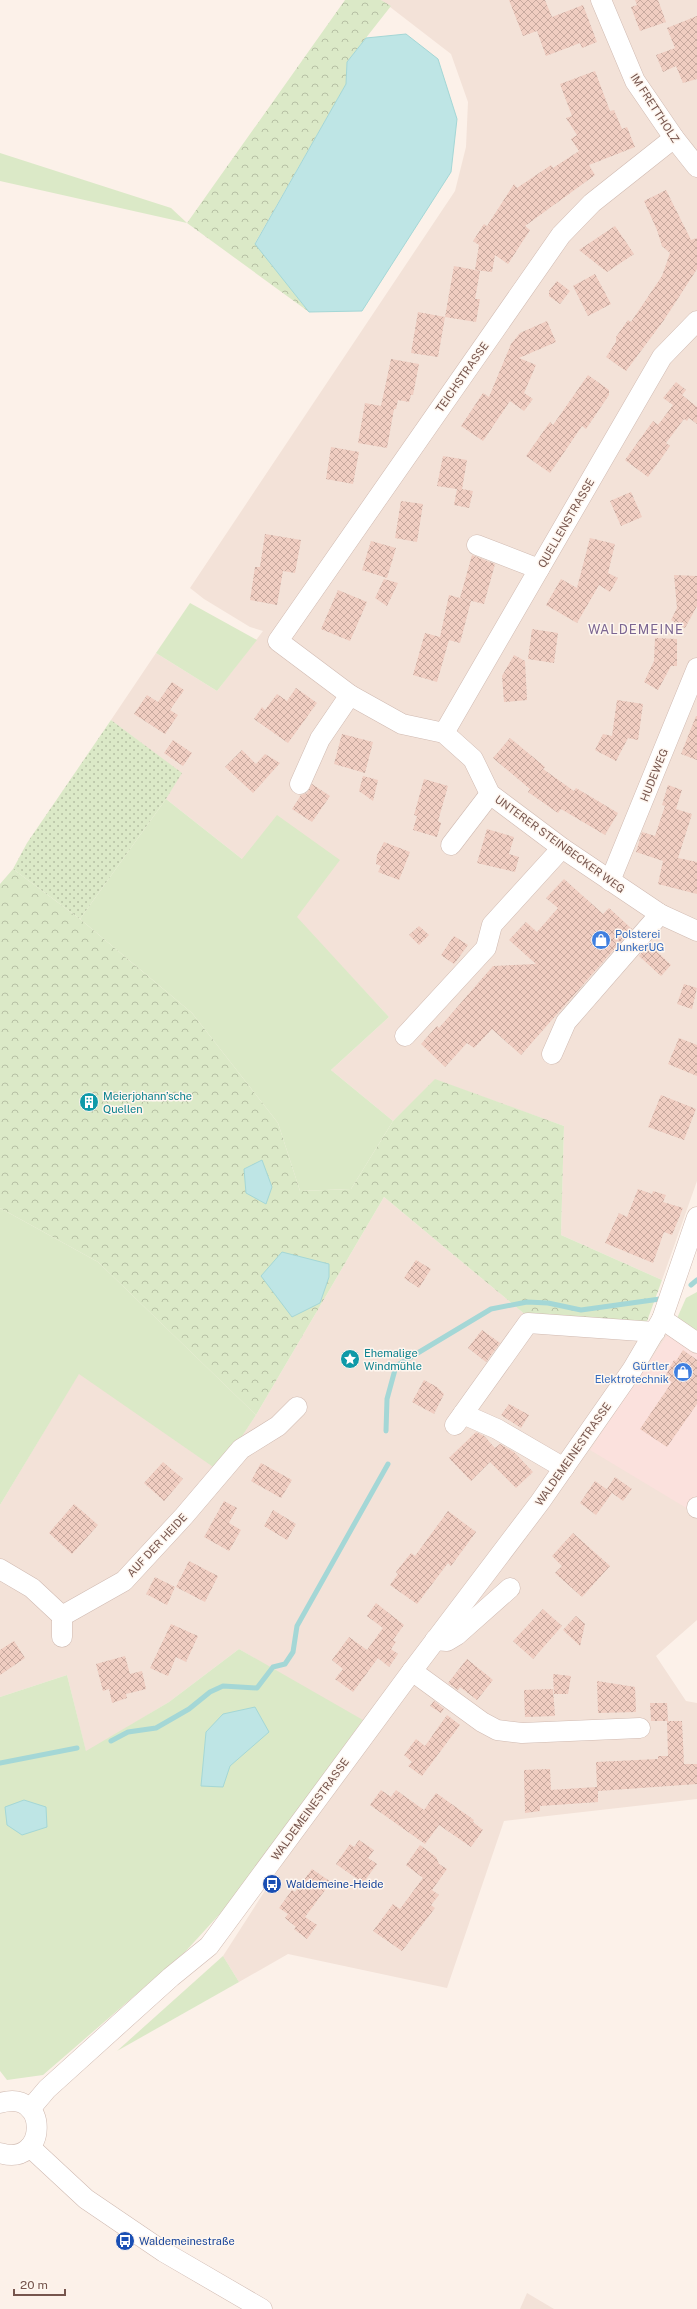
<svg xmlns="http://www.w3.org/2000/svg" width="697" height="2309" font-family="'Public Sans',sans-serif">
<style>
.residential{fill:#f3e2d8}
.commercial{fill:#fbe1dd}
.green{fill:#dbe9c7}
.forest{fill:url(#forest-crowns)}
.garden{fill:url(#garden-dots)}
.water{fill:#bee5e5;stroke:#a4d7d6}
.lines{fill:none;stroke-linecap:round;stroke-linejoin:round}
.stream{stroke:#a4d7d6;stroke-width:5}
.building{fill:url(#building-cross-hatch)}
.minor-casing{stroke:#d0bab1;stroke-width:21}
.minor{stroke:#fff;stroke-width:20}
.labels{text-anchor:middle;stroke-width:3;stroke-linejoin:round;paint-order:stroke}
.street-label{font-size:11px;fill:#76554d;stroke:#fef6ef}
.shop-label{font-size:11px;fill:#366cbe;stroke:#fef6ef;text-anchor:start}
.culture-label{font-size:11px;fill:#0d838f;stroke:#fef6ef;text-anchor:start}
.transit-label{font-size:11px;fill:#164399;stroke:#fef6ef;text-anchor:start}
.quarter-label{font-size:13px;letter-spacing:1px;fill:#7b6591;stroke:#fef6ef}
</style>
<defs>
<pattern id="forest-crowns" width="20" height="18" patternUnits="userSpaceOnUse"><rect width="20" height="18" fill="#dbe9c7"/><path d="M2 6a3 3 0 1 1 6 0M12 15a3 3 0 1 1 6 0" fill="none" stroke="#b6c0a4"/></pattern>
<pattern id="garden-dots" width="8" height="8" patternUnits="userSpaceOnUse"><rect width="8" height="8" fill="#dbe9c7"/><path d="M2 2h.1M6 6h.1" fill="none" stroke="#b6c0a4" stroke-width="1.8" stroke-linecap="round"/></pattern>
<pattern id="building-cross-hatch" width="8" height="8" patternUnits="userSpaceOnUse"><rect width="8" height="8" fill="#f0cdc1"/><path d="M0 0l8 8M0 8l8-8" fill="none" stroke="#c7a99f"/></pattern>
</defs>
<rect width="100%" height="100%" fill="#fcf1e9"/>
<!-- residential -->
<g class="residential">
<polygon points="381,0 697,0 697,1181 662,1280 561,1235 564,1126 436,1080 393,1121 331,1070 389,1017 242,859 166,799 181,773 111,720 156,653 217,691 263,631 250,627 204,599 190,588 455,191 466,147 468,102 451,54"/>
<polygon points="384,1197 527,1316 675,1323 697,1497 697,1620 656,1656 686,1701 697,1703 697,1799 504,1821 447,1988 288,1954 239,1982 223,1956 324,1799 377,1731 239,1649 169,1702 86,1752 67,1675 0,1697 0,1505 79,1373 219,1470 256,1415"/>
<polygon points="527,2293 554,2309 520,2309"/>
</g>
<!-- commercial -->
<polygon class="commercial" points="675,1323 697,1337 697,1497 688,1509 590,1450"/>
<!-- green -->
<g class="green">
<polygon points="0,153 171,208 187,223 0,181"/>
<polygon points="190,603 257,640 217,691 156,653"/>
<polygon points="166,799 242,859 277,815 340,860 297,917 389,1017 331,1070 393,1121 351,1189 300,1191 278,1123 192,1013 80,919"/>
<polygon points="0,1208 98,1262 256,1415 219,1471 79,1374 0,1505"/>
<polygon points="697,1292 697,1337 675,1323 686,1298"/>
<polygon points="239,1649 363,1720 227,1906 185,1952 43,2075 7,2080 0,2071 0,1697 67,1675 86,1751 169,1702"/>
<polygon points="223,1956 239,1982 117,2051"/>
</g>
<!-- forest -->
<g class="forest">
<polygon points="345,0 381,0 391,6 347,62 346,84 255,243 309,312 187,223"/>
<polygon points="13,869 80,919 192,1013 278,1123 300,1191 351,1189 393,1121 435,1079 564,1126 561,1235 662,1280 646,1324 527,1316 384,1197 256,1415 98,1262 0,1208 0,884"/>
</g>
<!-- garden -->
<polygon class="garden" points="111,720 182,773 166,799 80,919 13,869 27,843"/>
<!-- water -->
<g class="water">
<polygon points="406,34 438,59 457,119 451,172 362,311 309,312 255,244 346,84 347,62 366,38"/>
<polygon points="262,1160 272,1187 266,1204 246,1193 244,1169"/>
<polygon points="282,1252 329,1264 329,1277 320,1303 292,1317 261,1276"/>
<polygon points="255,1707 269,1732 230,1766 223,1787 201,1786 206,1732 223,1714"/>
<polygon points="24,1800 46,1807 47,1827 22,1835 7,1825 5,1807"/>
</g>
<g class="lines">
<!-- stream -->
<g class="stream">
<polyline points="691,1285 697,1280"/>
<polyline points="386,1431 387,1399 396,1366 491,1309 527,1302 548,1303 581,1310 660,1299"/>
<polyline points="111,1741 128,1732 156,1728 189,1709 210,1692 223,1686 257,1688 273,1667 285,1664 293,1652 297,1626 388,1464"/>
<polyline points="0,1763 77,1748"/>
</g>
</g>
<!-- building -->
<g class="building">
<polygon points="509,0 545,0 552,17 583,5 597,42 582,48 580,43 546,56 537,31 523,36"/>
<polygon points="635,0 658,0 666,22 640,31 631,7 637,5"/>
<polygon points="697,16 697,79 683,83 676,66 663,72 656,55 675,48 667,28"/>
<polygon points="595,71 610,111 614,110 622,129 627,127 635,147 589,165 595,175 525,226 530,230 508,264 495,255 492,272 475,270 479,245 473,241 484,224 487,226 514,184 517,188 551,165 553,168 579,151 571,139 577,135 566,118 572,116 560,84"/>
<polygon points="666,190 691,240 697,238 697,269 664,320 626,371 606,357 616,342 616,337 628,320 631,322 662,276 670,253 662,246 657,230 644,201"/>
<polygon points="615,226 634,254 607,272 579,250"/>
<polygon points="454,266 480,271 475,299 480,299 476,322 445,317"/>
<polygon points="595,274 611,304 588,316 573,286"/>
<polygon points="557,281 570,291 560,304 549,296 549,291"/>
<polygon points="418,312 445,317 438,357 411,353"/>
<polygon points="547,321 556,342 519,358 536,365 524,393 533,399 524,411 510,401 483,441 461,426 483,393 489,397 511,344 520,333"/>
<polygon points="391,359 419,364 413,395 411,395 409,402 398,400 396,409 394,409 387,448 358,443 365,403 381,406"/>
<polygon points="588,375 609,390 609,395 586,429 582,426 550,473 526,456 550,422 553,425"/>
<polygon points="676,382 686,390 682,395 697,407 697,424 689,418 687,421 684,419 666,443 670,446 648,477 625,460 653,421 658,425 673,405 663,398"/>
<polygon points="331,447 359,452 353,484 326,479"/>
<polygon points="443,456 467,460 462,489 473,491 469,508 454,505 457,489 437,486"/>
<polygon points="631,492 642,517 621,526 610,501"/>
<polygon points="401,501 423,504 417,542 395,538"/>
<polygon points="265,534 301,540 295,573 283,571 277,605 250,600 255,567 260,567"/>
<polygon points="590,538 615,544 608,573 618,578 610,592 599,585 577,623 546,605 561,579 577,588"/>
<polygon points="371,541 396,548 387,578 362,570"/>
<polygon points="472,555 495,564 484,604 460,598"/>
<polygon points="674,575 697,576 697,606 685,628 671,620 677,608"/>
<polygon points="384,579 398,583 387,606 375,598"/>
<polygon points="338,590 367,602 350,641 321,629"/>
<polygon points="449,595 471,601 460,643 449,640 437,682 413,675 425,633 440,637"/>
<polygon points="532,629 558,633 554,663 528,659"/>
<polygon points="655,638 677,639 677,666 671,666 658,690 644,682 654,661"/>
<polygon points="514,655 525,661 527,700 504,702 502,676"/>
<polygon points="172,682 184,690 170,710 178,715 165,734 134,714 147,695 158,702"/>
<polygon points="296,688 317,703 288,743 254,719 262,707 265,710 277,694 287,701"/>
<polygon points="617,700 643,704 638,740 628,738 616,761 595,750 603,734 612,736"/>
<polygon points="696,716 697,716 697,760 681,754"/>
<polygon points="342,734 373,742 365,773 334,764"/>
<polygon points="510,738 545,767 543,769 574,791 576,788 618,813 605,835 561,809 558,813 528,792 530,789 493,758"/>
<polygon points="173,740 192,753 183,766 164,753"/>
<polygon points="242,750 256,764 265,754 280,763 253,793 225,767"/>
<polygon points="363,776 378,780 373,801 359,791"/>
<polygon points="424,779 448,786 438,821 441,823 437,837 413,830 417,816 414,815"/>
<polygon points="312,784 330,796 312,822 292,809 301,795 307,793"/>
<polygon points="668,785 682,790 676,809 692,814 678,858 697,862 697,894 658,884 663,861 636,852 642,832 655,836 665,806 662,805"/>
<polygon points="487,829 514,837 509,854 519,857 515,872 477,863"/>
<polygon points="384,842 410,852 399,880 378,872 381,866 376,864 377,855"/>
<polygon points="564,879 603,914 609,908 632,929 521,1055 492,1029 474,1048 467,1043 445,1067 421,1044 437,1026 439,1028 493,966 536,964 509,940 526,922 537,932 558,908 546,898"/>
<polygon points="419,926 429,935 419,945 409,935"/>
<polygon points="454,936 468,945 454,964 441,955"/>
<polygon points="649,944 671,965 661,976 639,956"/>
<polygon points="684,984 697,988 692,1009 677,1004"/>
<polygon points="679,1038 697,1045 697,1076 668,1064"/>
<polygon points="661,1095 696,1109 684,1140 648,1127"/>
<polygon points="638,1189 652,1194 653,1191 666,1195 663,1202 683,1208 672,1235 664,1232 653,1263 605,1243 619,1213 627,1217"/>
<polygon points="416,1260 431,1269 419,1288 404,1278"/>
<polygon points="482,1330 500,1343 486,1362 468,1348"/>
<polygon points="683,1350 697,1360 697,1404 667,1447 640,1429 672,1382 665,1377 674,1360 676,1361"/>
<polygon points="424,1380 437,1387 444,1394 434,1414 412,1402"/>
<polygon points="509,1404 529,1415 521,1428 501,1415"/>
<polygon points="476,1432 484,1436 495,1448 500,1444 514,1452 533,1472 516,1488 490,1462 471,1481 449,1458"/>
<polygon points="163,1462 183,1479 164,1501 144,1483"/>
<polygon points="261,1463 292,1480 281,1498 251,1481"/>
<polygon points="615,1477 632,1489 623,1501 607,1489"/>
<polygon points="595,1481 612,1493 596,1515 580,1503"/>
<polygon points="224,1501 237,1508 229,1523 241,1530 229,1551 204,1537"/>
<polygon points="74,1504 98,1525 72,1554 49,1533"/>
<polygon points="273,1510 296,1524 287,1540 264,1526"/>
<polygon points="448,1511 476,1532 451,1566 448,1563 417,1604 390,1585 398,1574 396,1572 411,1553 415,1556"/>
<polygon points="573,1533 610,1566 582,1597 555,1573 562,1566 552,1556"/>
<polygon points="189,1561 218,1576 205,1602 176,1587"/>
<polygon points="155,1577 175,1587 167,1605 146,1594"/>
<polygon points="376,1603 404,1625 393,1640 396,1642 391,1649 398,1654 389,1667 378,1658 353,1692 335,1679 343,1669 332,1660 349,1637 367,1650 383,1628 367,1616"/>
<polygon points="543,1609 562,1626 533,1659 513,1641"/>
<polygon points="576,1616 585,1624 580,1646 563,1630"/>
<polygon points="171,1624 198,1636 186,1662 176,1657 168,1676 150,1668"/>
<polygon points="14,1641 25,1658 0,1675 0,1650"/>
<polygon points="125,1656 130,1674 142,1671 146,1689 126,1694 127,1698 112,1703 109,1689 103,1691 96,1664"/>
<polygon points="467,1659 493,1680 477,1700 460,1687 458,1690 448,1683"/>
<polygon points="553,1674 571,1676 568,1694 554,1694"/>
<polygon points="597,1681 635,1687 636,1712 598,1713"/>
<polygon points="553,1689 555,1716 525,1717 524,1690"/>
<polygon points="434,1701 444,1709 441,1713 430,1706"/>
<polygon points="650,1703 667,1703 668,1721 651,1721"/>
<polygon points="447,1715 460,1725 422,1776 408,1766 412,1762 404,1755 416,1739 425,1746"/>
<polygon points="667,1721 682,1721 684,1764 697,1764 697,1784 598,1791 598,1802 540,1806 540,1811 525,1813 524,1770 550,1769 551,1790 597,1787 596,1762 658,1759 658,1756 668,1756"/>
<polygon points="381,1790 391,1797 396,1790 424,1810 436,1793 474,1820 473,1822 483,1830 471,1847 439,1825 425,1844 370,1805"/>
<polygon points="359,1840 374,1850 368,1858 377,1864 363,1883 336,1864 350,1844 354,1847"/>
<polygon points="420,1845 436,1857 439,1864 447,1869 432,1890 439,1895 431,1905 435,1908 402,1951 373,1931 393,1904 400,1909 423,1878 406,1865"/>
<polygon points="312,1869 331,1882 305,1917 317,1925 307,1939 294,1929 296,1927 285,1918 288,1914 279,1908 292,1890 295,1892"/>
</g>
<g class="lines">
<defs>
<g id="minor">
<polyline points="601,0 635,81 674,138 697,167"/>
<polyline points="674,138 592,203 561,235 278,641 350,695 402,724 444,733 473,759 490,794 562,848 660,914 697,931"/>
<polyline points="477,545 539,569"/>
<polyline points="444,733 662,357 697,321"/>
<polyline points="300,784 320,739 350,695"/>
<polyline points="451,845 490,794"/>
<polyline points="610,881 697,668"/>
<polyline points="405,1036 486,948 492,925 562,848"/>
<polyline points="552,1054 566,1022 660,914"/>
<polyline points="662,1319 697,1343"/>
<polyline points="463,1414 497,1429 564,1468"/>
<polyline points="455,1425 528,1323 655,1332"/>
<polyline points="697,1507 697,1508"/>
<polyline points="0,1569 32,1588 62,1616 124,1581 184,1516 241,1449 278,1426 297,1407"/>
<polyline points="62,1637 62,1616"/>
<polyline points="435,1640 447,1641 457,1635 510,1588"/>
<polyline points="412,1671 482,1722 497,1730 522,1733 640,1728"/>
<path d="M 0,2103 C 50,2088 48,2168 0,2153"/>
<polyline points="30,2109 47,2089 171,1977 209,1946 412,1671 540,1502 632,1370 662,1319 697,1217"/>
<polyline points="30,2147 86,2199 164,2252 262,2309"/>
</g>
</defs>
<!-- minor casing -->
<use href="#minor" class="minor-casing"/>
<!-- minor -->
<use href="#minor" class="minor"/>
</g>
<!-- icons -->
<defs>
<symbol id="shop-disc" viewBox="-11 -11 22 22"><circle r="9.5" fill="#3f7fe0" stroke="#fef6ef"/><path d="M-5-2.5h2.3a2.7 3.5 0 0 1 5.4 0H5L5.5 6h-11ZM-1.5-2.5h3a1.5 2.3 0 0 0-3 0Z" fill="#fff"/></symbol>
<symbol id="building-disc" viewBox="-11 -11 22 22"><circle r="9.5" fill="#0f9aa8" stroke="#fef6ef"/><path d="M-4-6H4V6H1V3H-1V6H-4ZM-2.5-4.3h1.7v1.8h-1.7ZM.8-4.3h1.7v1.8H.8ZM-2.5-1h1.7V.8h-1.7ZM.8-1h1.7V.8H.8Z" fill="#fff"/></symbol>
<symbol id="sight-disc" viewBox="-11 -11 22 22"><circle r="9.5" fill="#0f9aa8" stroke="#fef6ef"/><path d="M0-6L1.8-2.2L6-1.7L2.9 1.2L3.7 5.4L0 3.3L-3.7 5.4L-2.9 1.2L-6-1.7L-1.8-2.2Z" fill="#fff"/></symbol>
<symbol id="bus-disc" viewBox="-11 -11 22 22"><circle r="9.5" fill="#1a4fb4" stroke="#fef6ef"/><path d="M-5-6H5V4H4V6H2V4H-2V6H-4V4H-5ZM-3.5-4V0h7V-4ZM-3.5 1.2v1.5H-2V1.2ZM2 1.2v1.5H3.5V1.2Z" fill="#fff"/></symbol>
</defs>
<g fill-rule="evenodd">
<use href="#shop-disc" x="590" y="929" width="22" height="22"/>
<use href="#building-disc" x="78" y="1091" width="22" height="22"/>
<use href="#sight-disc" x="339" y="1348" width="22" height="22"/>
<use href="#shop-disc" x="672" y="1361" width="22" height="22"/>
<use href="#bus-disc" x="261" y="1873" width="22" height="22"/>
<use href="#bus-disc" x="114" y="2230" width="22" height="22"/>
</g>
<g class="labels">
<!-- street labels -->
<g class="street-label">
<text transform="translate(655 108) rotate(57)" y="4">IM FRETTHOLZ</text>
<text transform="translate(462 377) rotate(-55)" y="4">TEICHSTRASSE</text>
<text transform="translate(566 523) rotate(-60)" y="4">QUELLENSTRASSE</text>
<text transform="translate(654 775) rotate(-68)" y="4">HUDEWEG</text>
<text transform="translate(560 844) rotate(36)" y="4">UNTERER STEINBECKER WEG</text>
<text transform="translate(573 1454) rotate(-55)" y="4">WALDEMEINESTRASSE</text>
<text transform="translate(157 1545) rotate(-47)" y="4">AUF DER HEIDE</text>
<text transform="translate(310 1809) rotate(-54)" y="4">WALDEMEINESTRASSE</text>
</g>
<!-- shop labels -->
<g class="shop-label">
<text x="615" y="938">Polsterei<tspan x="615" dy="13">JunkerUG</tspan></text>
<text x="669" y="1370" text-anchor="end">Gürtler<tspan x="669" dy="13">Elektrotechnik</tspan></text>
</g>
<!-- culture labels -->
<g class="culture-label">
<text x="103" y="1100">Meierjohann’sche<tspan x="103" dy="13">Quellen</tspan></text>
<text x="364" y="1357">Ehemalige<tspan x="364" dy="13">Windmühle</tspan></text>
</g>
<!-- transit labels -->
<g class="transit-label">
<text x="286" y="1888">Waldemeine-Heide</text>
<text x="139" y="2245">Waldemeinestraße</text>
</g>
<!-- quarter labels -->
<g class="quarter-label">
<text x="636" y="634">WALDEMEINE</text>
</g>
</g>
<!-- scale -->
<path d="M14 2289v6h51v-6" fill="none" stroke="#76554d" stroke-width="2"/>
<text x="20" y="2289" font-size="12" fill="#76554d" stroke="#fef6ef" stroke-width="3" paint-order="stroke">20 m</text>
</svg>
